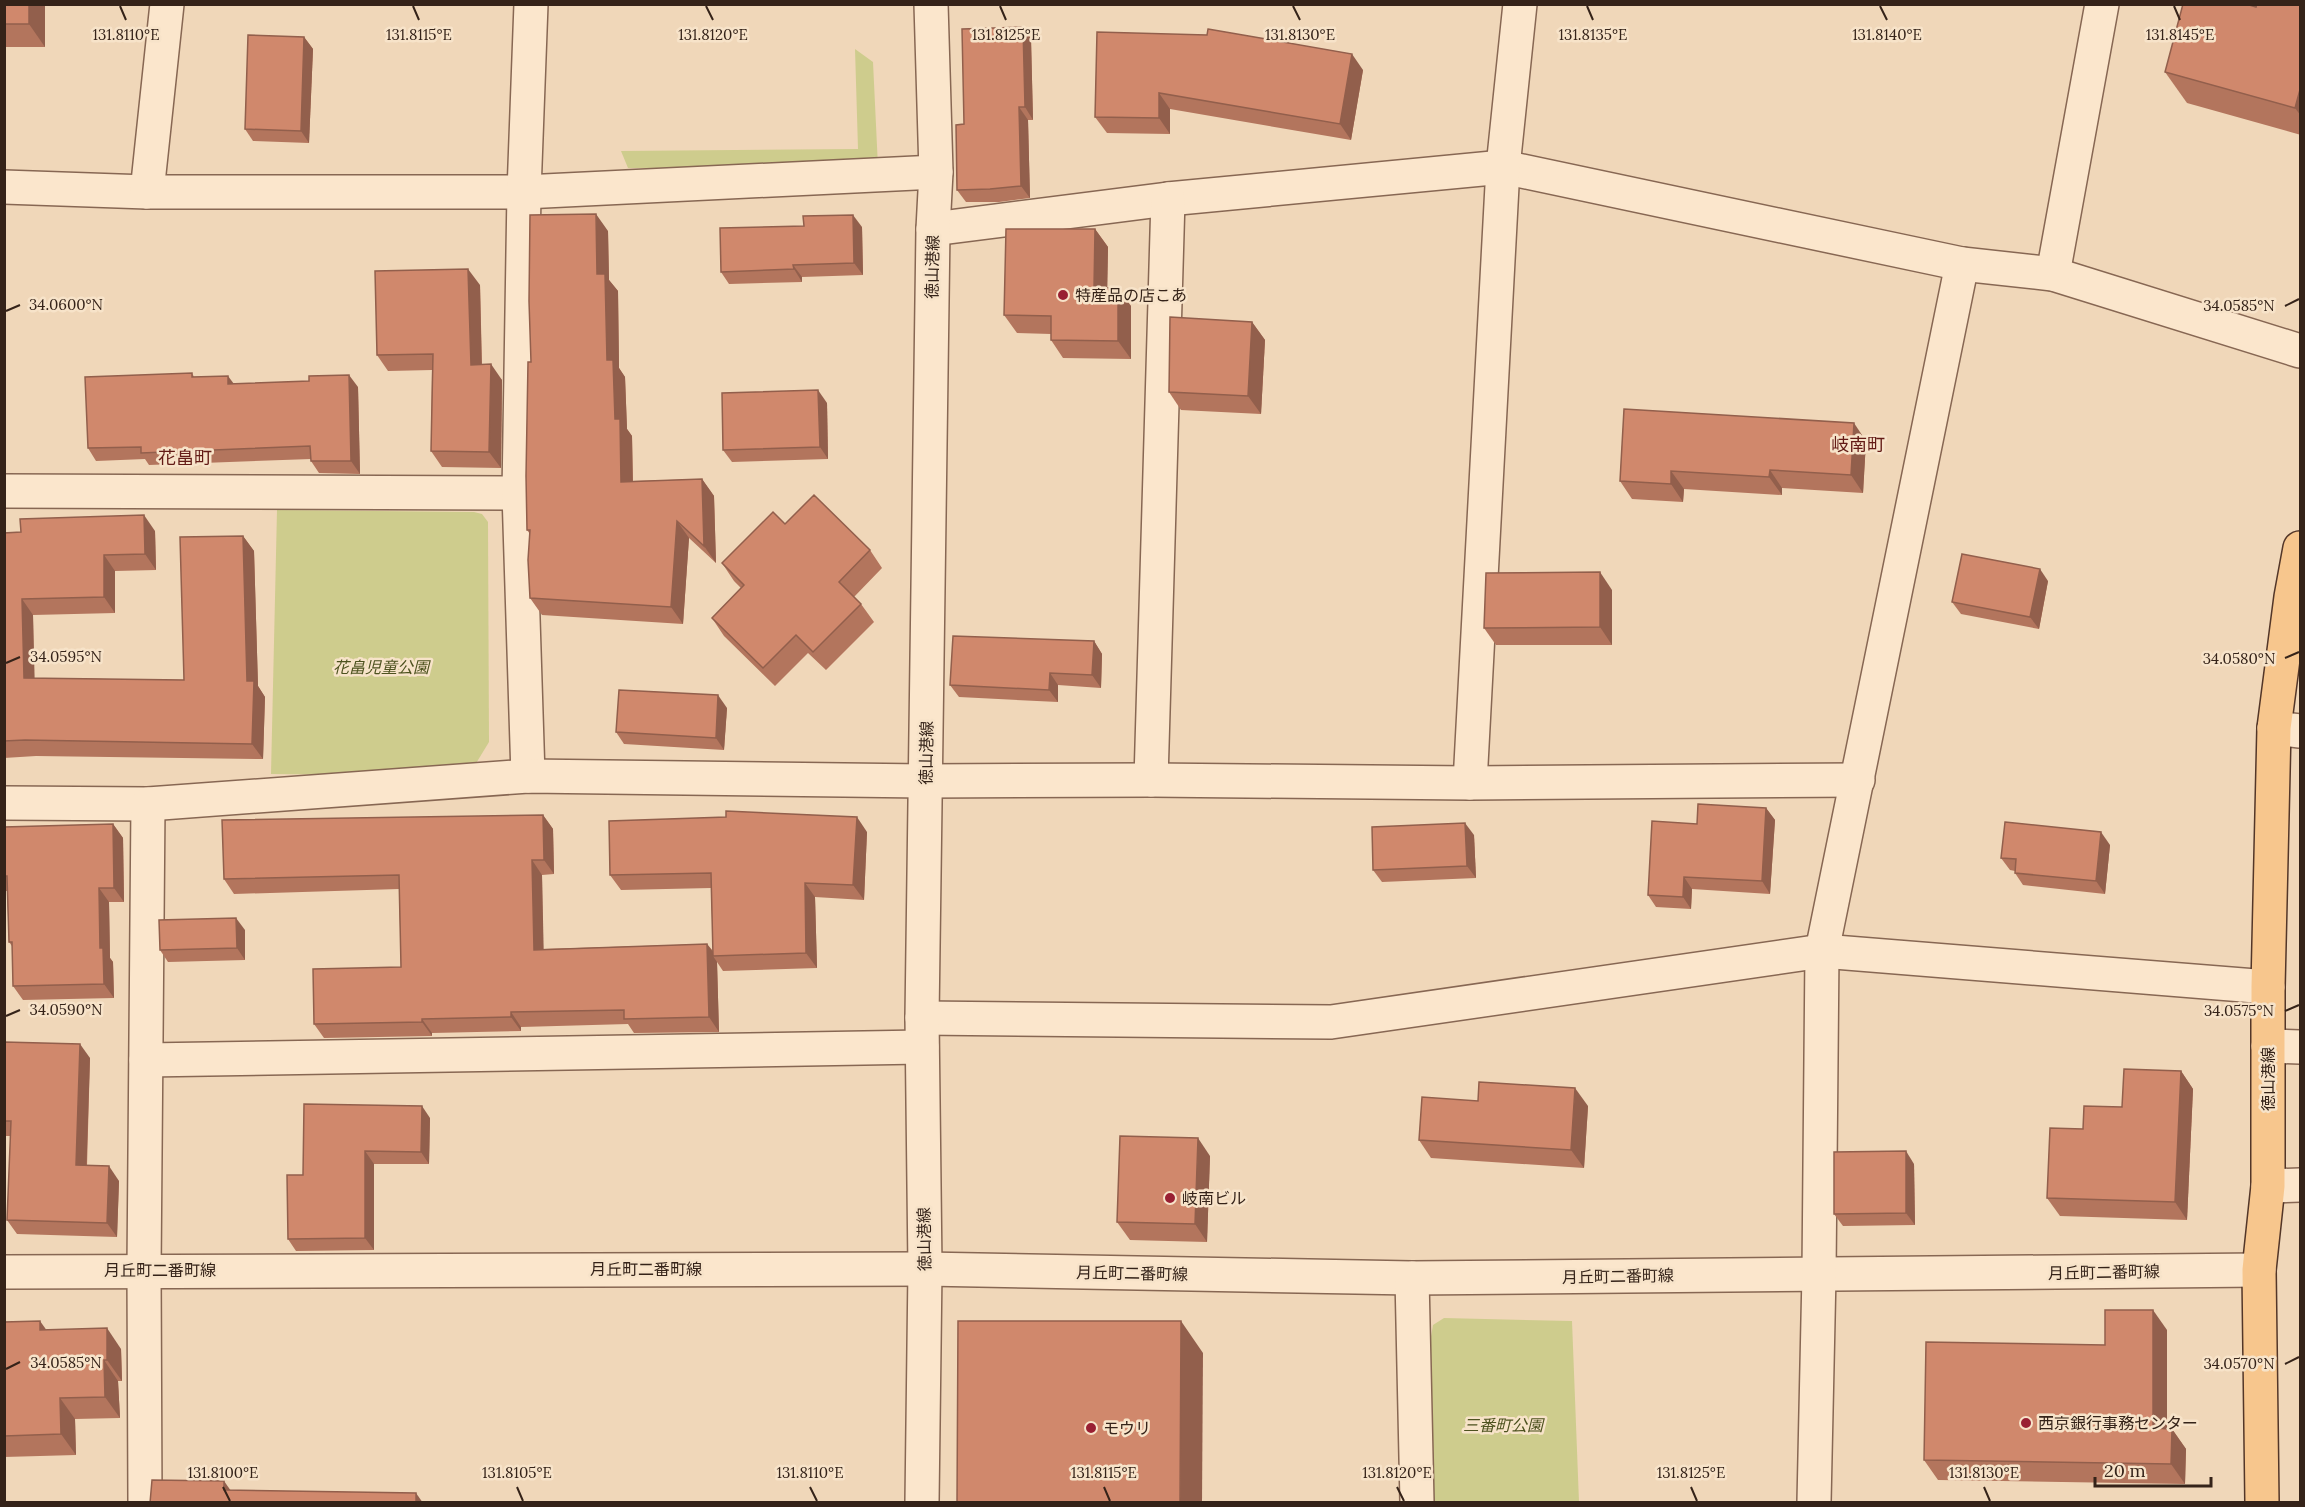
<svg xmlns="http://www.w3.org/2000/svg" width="2305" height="1507" font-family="Lora,'Noto Sans JP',serif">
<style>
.green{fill:#cecc8d}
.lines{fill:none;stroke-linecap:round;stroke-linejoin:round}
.minor-casing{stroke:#876753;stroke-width:36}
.major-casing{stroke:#533628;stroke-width:36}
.minor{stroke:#fbe6cc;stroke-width:33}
.major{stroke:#f7c68d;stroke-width:33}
.wall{fill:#b3755d}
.shaded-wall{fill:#925f4c}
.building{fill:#d0886c;stroke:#925f4c;stroke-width:1.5}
.ticks{fill:none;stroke:#352319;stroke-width:2}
.poi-dot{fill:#992033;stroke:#f7e3c9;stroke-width:2}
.labels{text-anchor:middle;stroke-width:5;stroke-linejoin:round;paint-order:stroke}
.street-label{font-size:16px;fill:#352319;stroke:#f7e3c9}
.poi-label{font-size:16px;fill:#352319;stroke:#f7e3c9;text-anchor:start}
.park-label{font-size:16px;font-style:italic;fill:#4d521f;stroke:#f7e3c9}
.neighbourhood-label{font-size:18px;fill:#631b16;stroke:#f7e3c9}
.ticks-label{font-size:15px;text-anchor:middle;fill:#352319;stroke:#f7e3c9;stroke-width:5;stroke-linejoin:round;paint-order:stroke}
</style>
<rect width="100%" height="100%" fill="#f0d7b9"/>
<!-- green -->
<g class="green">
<polygon points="855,49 873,62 878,167 628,168 621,151 858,149"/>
<polygon points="277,510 474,512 482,514 488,522 489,742 475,765 452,776 271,774"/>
<polygon points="1444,1318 1572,1321 1579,1502 1432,1502 1429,1348 1433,1325"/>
</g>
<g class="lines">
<defs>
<g id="minor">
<polyline points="4,187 147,192 524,192 936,172"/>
<polyline points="147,192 167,4"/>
<polyline points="933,229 1168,199 1503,167 1962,264 2053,274 2300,351"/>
<polyline points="2053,274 2102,4"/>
<polyline points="4,491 519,493"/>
<polyline points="2274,728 2300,731"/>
<polyline points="528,776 519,493 524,192 531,4"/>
<polyline points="1151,780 1168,199"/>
<polyline points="1470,783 1503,167 1520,4"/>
<polyline points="4,803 148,804 528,776 925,781 1151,780 1470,783 1858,780"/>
<polyline points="922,1018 1331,1022 1822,951 2268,987"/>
<polyline points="2268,1046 2300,1047"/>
<polyline points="146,1060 922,1047"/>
<polyline points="2268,1186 2300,1185"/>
<polyline points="4,1272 925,1269 1412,1278 2259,1270"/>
<polyline points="1412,1278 1417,1502"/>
<polyline points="145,1502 144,1270 148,804"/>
<polyline points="922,1502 925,1269 922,1018 933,229 936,172 931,4"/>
<polyline points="1814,1502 1819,1274 1822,951 1962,264"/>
</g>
<polyline id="major" points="2262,1502 2259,1270 2268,1186 2268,987 2274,728 2291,597 2300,548"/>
</defs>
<!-- minor casing -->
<use href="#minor" class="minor-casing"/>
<!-- major casing -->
<use href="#major" class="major-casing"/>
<!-- minor -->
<use href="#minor" class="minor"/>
<!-- major -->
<use href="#major" class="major"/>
</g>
<!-- wall -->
<g class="wall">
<rect x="4" y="4" width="41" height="43"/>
<polygon points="2301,4 2301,135 2187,103 2165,72 2256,7"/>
<polygon points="1023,27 1031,39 1033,120 1028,120 1030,198 999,202 966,202 957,190 964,124"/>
<polygon points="1097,32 1363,70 1351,140 1170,109 1170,134 1107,133 1095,117"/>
<polygon points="304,37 313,49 309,143 253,141 245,129"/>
<polygon points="862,227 863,275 802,277 802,282 729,284 721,272"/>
<polygon points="1095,229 1108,247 1107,288 1131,306 1131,359 1063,358 1051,340 1051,334 1017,333 1004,315"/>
<polygon points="608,231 609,280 618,291 619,368 625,377 627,429 632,436 633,481 702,479 714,496 716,563 689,538 683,624 542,615 530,598 530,534 527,530 531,362"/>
<polygon points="480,285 482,364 502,380 501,468 442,467 431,451 432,370 388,371 377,355"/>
<polygon points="1252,322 1265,340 1261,414 1181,410 1169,392"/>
<polygon points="192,373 194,377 234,384 358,387 360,474 319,473 311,461 311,459 149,465 145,459 96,461 88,448"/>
<polygon points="827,403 828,459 732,462 723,450"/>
<polygon points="1624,409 1866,441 1863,493 1782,488 1782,495 1684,489 1683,502 1632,499 1620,481"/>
<polygon points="785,524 870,550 882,568 854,597 861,604 874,622 826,670 808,653 775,686 724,636 712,618 741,588 734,581 722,563"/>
<polygon points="155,531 156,570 115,571 115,613 33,615 34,678 184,680 243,536 254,551 258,686 265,697 263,759 36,756 4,758 4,533"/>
<polygon points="2048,581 2039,629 1961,614 1952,602"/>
<polygon points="1612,590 1612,645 1496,645 1484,628"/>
<polygon points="1094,641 1102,654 1101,688 1058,685 1058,702 959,697 950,685"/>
<polygon points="727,708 724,750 624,744 616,732"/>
<polygon points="1766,808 1775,820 1770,894 1692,889 1691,909 1656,907 1648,895 1697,824"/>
<polygon points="543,815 553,829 554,874 542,875 543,949 707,944 713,951 711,888 621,890 610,875 867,832 864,900 815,897 817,968 723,971 717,962 719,1032 634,1033 628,1024 521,1027 521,1031 432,1033 432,1036 324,1038 314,1024 401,967 399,889 234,894 224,879"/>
<polygon points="113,824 123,838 124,902 109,902 110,958 113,962 114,998 23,1000 13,986 12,946 9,942 7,891 4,891 4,827"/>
<polygon points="1474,835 1476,878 1382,882 1373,870"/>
<polygon points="2110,845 2105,894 2023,885 2015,873 2015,871 2010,870 2001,858"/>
<polygon points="245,930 245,960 168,962 160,950"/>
<polygon points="4,1042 90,1058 87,1166 119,1181 117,1237 17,1234 7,1220 11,1136 4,1136"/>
<polygon points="2181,1071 2193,1089 2187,1220 2060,1216 2047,1198 2083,1129"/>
<polygon points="1478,1101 1588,1106 1584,1168 1431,1158 1419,1140"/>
<polygon points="430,1118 429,1164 374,1164 374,1250 296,1251 288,1239 303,1175"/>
<polygon points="1210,1156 1207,1242 1130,1240 1117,1222"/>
<polygon points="1914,1164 1915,1225 1843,1226 1834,1214"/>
<polygon points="4,1322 46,1330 121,1349 122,1381 118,1381 120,1418 75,1419 76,1455 4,1457"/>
<polygon points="2167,1330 2167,1429 2172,1429 2186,1449 2185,1484 1938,1480 1924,1460 2105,1345"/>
</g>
<!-- shaded-wall -->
<g class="shaded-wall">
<polygon points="29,4 45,4 45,47 29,24"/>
<polygon points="1023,27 1031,39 1033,120 1025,107"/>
<polygon points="304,37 313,49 309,143 301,131"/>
<polygon points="1352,54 1363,70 1351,140 1340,124"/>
<polygon points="2301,86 2301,116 2295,108"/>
<polygon points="1159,93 1170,109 1170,134 1159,118"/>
<polygon points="1019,107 1028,120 1030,198 1021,186"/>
<polygon points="596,214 608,231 609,280 618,291 619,368 625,377 627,429 632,436 633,499 621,482 597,274"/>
<polygon points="853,215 862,227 863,275 854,263"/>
<polygon points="1095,229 1108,247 1107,306 1094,288"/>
<polygon points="793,265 802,277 802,282 794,269"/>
<polygon points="468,269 480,285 482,381 471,365"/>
<polygon points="1118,288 1131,306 1131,359 1118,341"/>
<polygon points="1252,322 1265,340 1261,414 1248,396"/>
<polygon points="491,364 502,380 501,468 489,452"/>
<polygon points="349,375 358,387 360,474 351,461"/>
<polygon points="228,376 237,388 228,384"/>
<polygon points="818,390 827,403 828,459 820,447"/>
<polygon points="1854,423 1866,441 1863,493 1851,475"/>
<polygon points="1770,470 1782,488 1782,495 1769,477"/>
<polygon points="1671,471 1684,489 1683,502 1671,484"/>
<polygon points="702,479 714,496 716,563 704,546"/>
<polygon points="144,515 155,531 156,570 145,554"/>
<polygon points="677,521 689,538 683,624 671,607"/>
<polygon points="243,536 254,551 258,686 265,697 263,759 252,744 247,681"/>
<polygon points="104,555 115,571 115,613 104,597"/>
<polygon points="2040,569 2048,581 2039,629 2030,617"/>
<polygon points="1600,572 1612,590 1612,645 1600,627"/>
<polygon points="22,599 33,615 35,693 24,678"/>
<polygon points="1094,641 1102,654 1101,688 1092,675"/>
<polygon points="1050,673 1058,685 1058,702 1049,690"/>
<polygon points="718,695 727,708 724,750 716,738"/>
<polygon points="1766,808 1775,820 1770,894 1762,881"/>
<polygon points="543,815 553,829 554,874 544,860"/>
<polygon points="857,817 867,832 864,900 853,885"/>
<polygon points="1465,823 1474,835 1476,878 1467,866"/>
<polygon points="113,824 123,838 124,902 114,888"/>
<polygon points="2101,832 2110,845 2105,894 2096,881"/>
<polygon points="532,860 542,875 544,964 534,950"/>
<polygon points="1684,877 1692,889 1691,909 1683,897"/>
<polygon points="805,883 815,897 817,968 806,953"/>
<polygon points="99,888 109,902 110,958 113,962 114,998 104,984 100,948"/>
<polygon points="236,918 245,930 245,960 237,948"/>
<polygon points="707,944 716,956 713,956 717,962 719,1032 709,1017"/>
<polygon points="511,1012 521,1027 521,1031 511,1017"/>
<polygon points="422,1019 432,1033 432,1036 422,1022"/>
<polygon points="80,1044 90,1058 86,1180 76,1165"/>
<polygon points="2181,1071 2193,1089 2187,1220 2175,1202"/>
<polygon points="1575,1088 1588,1106 1584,1168 1571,1150"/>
<polygon points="422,1106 430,1118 429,1164 421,1152"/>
<polygon points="1198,1138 1210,1156 1207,1242 1195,1224"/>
<polygon points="365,1151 374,1164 374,1250 365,1238"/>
<polygon points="1906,1151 1914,1164 1915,1225 1906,1213"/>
<polygon points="109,1166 119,1181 117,1237 107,1223"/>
<polygon points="2153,1310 2167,1330 2167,1448 2153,1428"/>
<polygon points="40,1321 55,1342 40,1330"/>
<polygon points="1181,1321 1203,1353 1202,1503 1180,1503"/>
<polygon points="107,1328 121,1349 122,1381 107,1360"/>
<polygon points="104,1360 118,1381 120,1418 105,1397"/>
<polygon points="60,1398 75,1419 76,1455 61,1434"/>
<polygon points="2172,1429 2186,1449 2185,1484 2171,1464"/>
<polygon points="224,1481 236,1498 224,1490"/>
<polygon points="416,1493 423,1503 416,1503"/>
</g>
<!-- building -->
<g class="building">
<rect x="4" y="4" width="25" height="20"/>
<polygon points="2183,4 2246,4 2256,7 2257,4 2301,4 2301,86 2295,108 2165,72"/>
<polygon points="1023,27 1025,107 1019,107 1021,186 990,189 957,190 956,125 964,124 962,29"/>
<polygon points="1208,29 1352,54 1340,124 1159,93 1159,118 1095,117 1097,32 1207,35"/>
<polygon points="248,35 304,37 301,131 245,129"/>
<polygon points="596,214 597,274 605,274 607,360 613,360 615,419 620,419 621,482 702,479 704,546 677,521 671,607 530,598 528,560 530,530 527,530 526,476 528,362 531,362 529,301 530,215"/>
<polygon points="853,215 854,263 793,265 794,269 721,272 720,228 804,226 803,216"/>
<polygon points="1006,229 1095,229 1094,288 1118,288 1118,341 1051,340 1051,316 1004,315"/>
<polygon points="468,269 471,365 491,364 489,452 431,451 433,354 377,355 375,271"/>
<polygon points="1170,317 1252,322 1248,396 1169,392"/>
<polygon points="192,373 192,377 228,376 228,384 309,381 309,376 349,375 351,461 311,461 310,446 141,453 141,447 88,448 85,377"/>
<polygon points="818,390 820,447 723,450 722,393"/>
<polygon points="1624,409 1854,423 1851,475 1770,470 1769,477 1671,471 1671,484 1620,481"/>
<polygon points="814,495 870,550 839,582 861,604 813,652 796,635 763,668 712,618 744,585 722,563 773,512 785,524"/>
<polygon points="144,515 145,554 104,555 104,597 22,599 24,678 184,680 180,537 243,536 247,681 254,681 252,744 25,740 4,741 4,533 21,532 20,519"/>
<polygon points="1962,554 2040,569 2030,617 1952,602"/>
<polygon points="1600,572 1600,627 1484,628 1486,573"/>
<polygon points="953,636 1094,641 1092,675 1050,673 1049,690 950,685"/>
<polygon points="619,690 718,695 716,738 616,732"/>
<polygon points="1698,804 1766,808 1762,881 1684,877 1683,897 1648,895 1652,821 1697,824"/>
<polygon points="726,811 857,817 853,885 805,883 806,953 713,956 711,873 610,875 609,821 726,817"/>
<polygon points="543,815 544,860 532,860 534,950 707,944 709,1017 624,1019 624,1010 511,1012 511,1017 422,1019 422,1022 314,1024 313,969 401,967 399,875 224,879 222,820"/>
<polygon points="2005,822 2101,832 2096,881 2015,873 2016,859 2001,858"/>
<polygon points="1465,823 1467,866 1373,870 1372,827"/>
<polygon points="113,824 114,888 99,888 100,948 103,948 104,984 13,986 12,942 9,942 7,876 4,876 4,827"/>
<polygon points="236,918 237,948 160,950 159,920"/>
<polygon points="4,1042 80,1044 76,1165 109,1166 107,1223 7,1220 11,1121 4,1121"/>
<polygon points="2124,1069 2181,1071 2175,1202 2047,1198 2050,1128 2083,1129 2084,1106 2122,1107"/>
<polygon points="1479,1082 1575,1088 1571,1150 1419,1140 1422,1097 1478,1101"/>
<polygon points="304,1104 422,1106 421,1152 365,1151 365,1238 288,1239 287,1175 303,1175"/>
<polygon points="1120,1136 1198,1138 1195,1224 1117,1222"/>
<polygon points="1906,1151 1906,1213 1834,1214 1834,1152"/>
<polygon points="2105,1310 2153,1310 2153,1428 2172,1429 2171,1464 1924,1460 1926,1342 2105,1345"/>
<polygon points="40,1321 40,1330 107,1328 107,1360 104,1360 105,1397 60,1398 61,1434 4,1436 4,1322"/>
<polygon points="958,1321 1181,1321 1180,1503 957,1503"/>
<polygon points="152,1480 224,1481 224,1490 416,1493 416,1503 150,1503"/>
</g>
<!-- ticks -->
<path class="ticks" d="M 120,6 L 126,20M 413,6 L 419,20M 706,6 L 713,20M 1000,6 L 1006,20M 1293,6 L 1300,20M 1587,6 L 1593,20M 1880,6 L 1887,20M 2174,6 L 2180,20M 2285,306 L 2299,299M 6,311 L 20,305M 2285,658 L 2299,652M 6,663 L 20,657M 2285,1011 L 2299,1005M 6,1016 L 20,1010M 2285,1364 L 2299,1357M 6,1369 L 20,1362M 223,1487 L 230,1501M 517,1487 L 523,1501M 810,1487 L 817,1501M 1104,1487 L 1110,1501M 1397,1487 L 1404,1501M 1691,1487 L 1697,1501M 1984,1487 L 1990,1501"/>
<!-- markers -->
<g class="poi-dot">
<circle cx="1063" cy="295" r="6"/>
<circle cx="1170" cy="1198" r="6"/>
<circle cx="2026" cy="1423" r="6"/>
<circle cx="1091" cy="1428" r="6"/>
</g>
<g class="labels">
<!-- street labels -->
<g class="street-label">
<text transform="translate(932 267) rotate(-89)" y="6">徳山港線</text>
<text transform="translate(926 753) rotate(-89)" y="6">徳山港線</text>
<text transform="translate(2268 1079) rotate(-90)" y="6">徳山港線</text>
<text transform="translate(924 1239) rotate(-91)" y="6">徳山港線</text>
<text x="646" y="1275">月丘町二番町線</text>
<text x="160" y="1276">月丘町二番町線</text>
<text transform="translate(2104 1272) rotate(-1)" y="6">月丘町二番町線</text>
<text transform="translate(1132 1273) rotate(1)" y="6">月丘町二番町線</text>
<text transform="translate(1618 1276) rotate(-1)" y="6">月丘町二番町線</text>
</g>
<!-- poi labels -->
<g class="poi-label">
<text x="1075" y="301">特産品の店こあ</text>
<text x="1182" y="1204">岐南ビル</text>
<text x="2038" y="1429">西京銀行事務センター</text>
<text x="1103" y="1434">モウリ</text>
</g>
<!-- park labels -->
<g class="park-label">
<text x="381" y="673">花畠児童公園</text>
<text x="1503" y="1431">三番町公園</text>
</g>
<!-- neighbourhood labels -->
<g class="neighbourhood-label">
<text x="1858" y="451">岐南町</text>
<text x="185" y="464">花畠町</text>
</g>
</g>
<g class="ticks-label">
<text x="126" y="40">131.8110°E</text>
<text x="419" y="40">131.8115°E</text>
<text x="713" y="40">131.8120°E</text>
<text x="1006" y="40">131.8125°E</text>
<text x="1300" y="40">131.8130°E</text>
<text x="1593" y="40">131.8135°E</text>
<text x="1887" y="40">131.8140°E</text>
<text x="2180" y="40">131.8145°E</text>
<text x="66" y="310">34.0600°N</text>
<text x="2239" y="311">34.0585°N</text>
<text x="66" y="662">34.0595°N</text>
<text x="2239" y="664">34.0580°N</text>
<text x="66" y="1015">34.0590°N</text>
<text x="2239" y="1016">34.0575°N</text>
<text x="66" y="1368">34.0585°N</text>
<text x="2239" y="1369">34.0570°N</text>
<text x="223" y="1478">131.8100°E</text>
<text x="517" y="1478">131.8105°E</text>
<text x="810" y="1478">131.8110°E</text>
<text x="1104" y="1478">131.8115°E</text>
<text x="1397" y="1478">131.8120°E</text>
<text x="1691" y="1478">131.8125°E</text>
<text x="1984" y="1478">131.8130°E</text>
</g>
<!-- border -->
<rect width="2305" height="1507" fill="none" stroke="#352319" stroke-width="12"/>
<!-- scale -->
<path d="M2095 1477v9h116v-9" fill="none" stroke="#352319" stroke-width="3"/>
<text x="2104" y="1477" font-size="18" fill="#352319" stroke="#f7e3c9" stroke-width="4.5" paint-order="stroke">20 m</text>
</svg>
